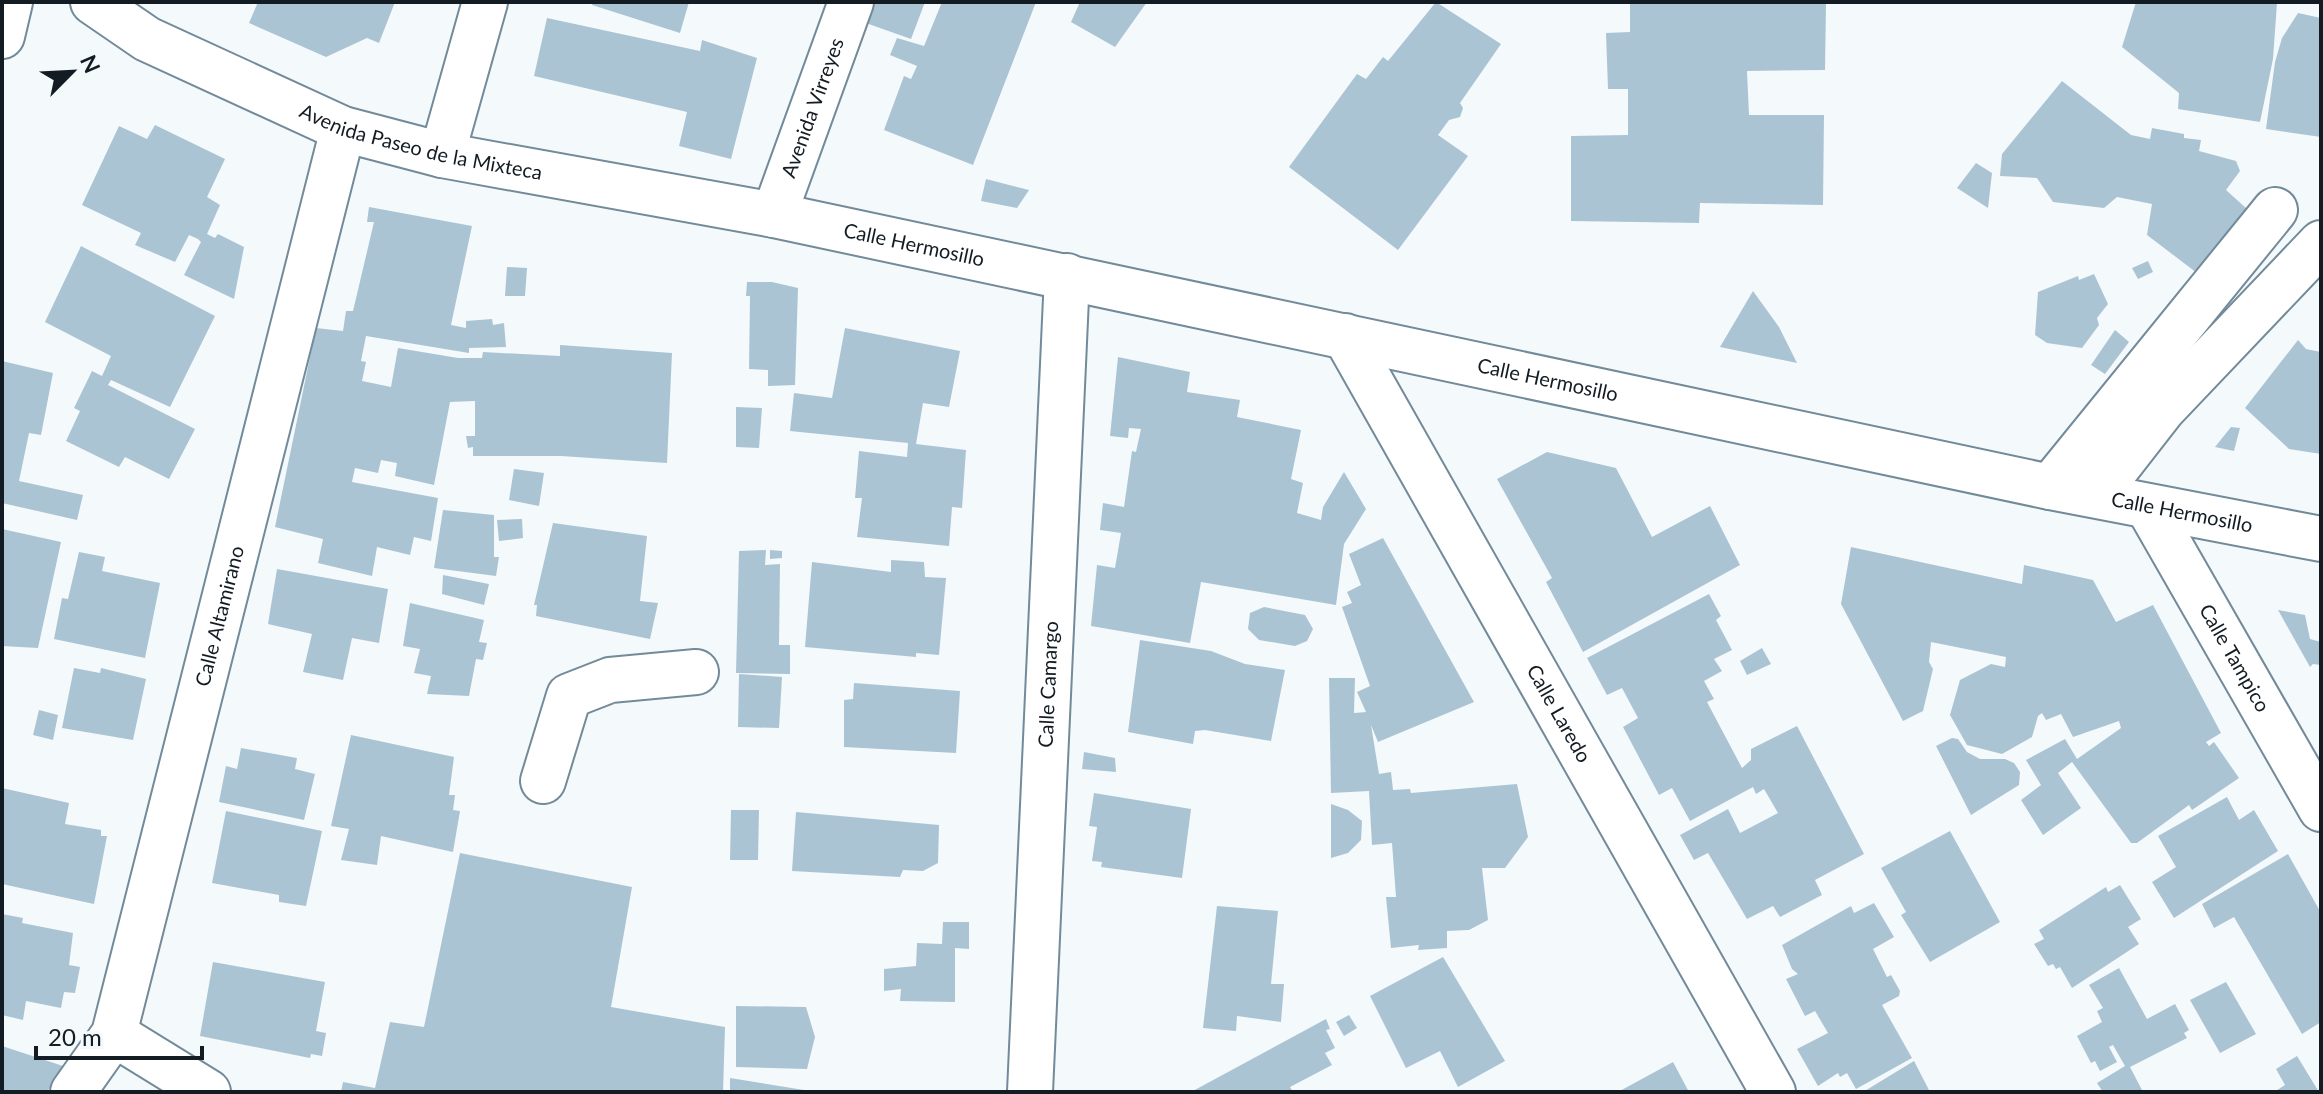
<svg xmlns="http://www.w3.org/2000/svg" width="2323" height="1094" font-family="Lato,sans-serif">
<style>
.building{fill:#abc4d4}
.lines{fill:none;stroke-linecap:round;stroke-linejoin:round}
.minor-casing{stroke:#728a99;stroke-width:48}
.minor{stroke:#fff;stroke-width:44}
.labels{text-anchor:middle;stroke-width:7;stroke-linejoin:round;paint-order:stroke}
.street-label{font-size:20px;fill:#131c22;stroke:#f4f9fc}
</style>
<rect width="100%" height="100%" fill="#f4f9fc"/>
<!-- building -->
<g class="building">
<polygon points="258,2 395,2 379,43 367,38 326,57 249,23"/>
<polygon points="593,2 689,2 680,33 592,5"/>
<polygon points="869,2 925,2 911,39 863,22"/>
<polygon points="942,2 1036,2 973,165 884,130 904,76 911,79 917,66 890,55 897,38 924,46"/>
<polygon points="1080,2 1147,2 1115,47 1071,22"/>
<polygon points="1436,2 1501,44 1460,103 1463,108 1460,117 1449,120 1438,135 1468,156 1398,250 1289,167 1357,74 1366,79 1383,57 1388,61"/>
<polygon points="1630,2 1826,2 1825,70 1747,71 1749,115 1824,115 1823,205 1700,203 1699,223 1571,221 1571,136 1628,135 1628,89 1608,89 1606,33 1630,32"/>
<polygon points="2136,2 2277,3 2273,59 2260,122 2178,109 2179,93 2122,47"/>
<polygon points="2298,13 2321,18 2321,137 2266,129 2275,62 2282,38"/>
<polygon points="547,18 700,51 702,40 757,58 731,159 679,146 687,112 534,76"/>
<polygon points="2062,81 2131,135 2150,139 2152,128 2184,134 2184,138 2201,140 2199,151 2236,161 2240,171 2226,190 2247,209 2197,273 2147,235 2152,204 2117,197 2104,208 2053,202 2037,178 2000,176 2002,154"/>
<polygon points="155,125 225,159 207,197 220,205 207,234 215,238 218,234 244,247 234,299 184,275 201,242 198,239 189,235 175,262 135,245 141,233 82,205 119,126 147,139"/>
<polygon points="1976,163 1992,173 1988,208 1957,188"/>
<polygon points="986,179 1029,190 1017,208 981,201"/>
<polygon points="369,207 472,226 451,325 466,328 466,321 492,319 493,325 504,323 506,347 469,348 469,353 366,336 361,361 366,362 362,381 391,387 398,348 458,358 482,358 483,352 560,356 560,345 672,353 667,463 561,456 473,456 473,447 468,448 466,436 475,436 475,401 450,402 434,485 395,476 397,463 381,460 378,473 355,468 352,482 438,498 431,541 414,537 410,555 377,547 372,576 318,563 323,539 275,527 316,328 343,331 346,311 353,311 374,222 367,222"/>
<polygon points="81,246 215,316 170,407 111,380 108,385 195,429 169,479 125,457 119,467 66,441 80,411 74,408 92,371 102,376 111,356 45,322"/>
<polygon points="2148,261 2153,272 2138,279 2132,268"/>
<polygon points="507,267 527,268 525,296 505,296"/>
<polygon points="2094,274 2108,304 2097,318 2099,325 2082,348 2047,343 2035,335 2038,292 2078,276 2079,280"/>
<polygon points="747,282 772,282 798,288 795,385 768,386 768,370 749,369 750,296 746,296"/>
<polygon points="1753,291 1779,327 1797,363 1720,347"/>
<polygon points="845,328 960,351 949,407 923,403 916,444 966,450 962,508 952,507 949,546 857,537 862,498 855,498 859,451 907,457 908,443 790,431 794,393 832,398"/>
<polygon points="2115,330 2129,342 2105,374 2091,365"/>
<polygon points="2298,340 2306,349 2321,352 2321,454 2289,449 2245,408"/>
<polygon points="1118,357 1190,372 1187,392 1240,400 1237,417 1301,430 1291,479 1303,483 1297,513 1321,520 1323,507 1344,472 1366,509 1344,544 1336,605 1201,582 1190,643 1091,626 1097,565 1115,568 1121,533 1100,530 1103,503 1124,507 1132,451 1136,452 1141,429 1129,428 1128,438 1110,436"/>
<polygon points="2,361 53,373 41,435 29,433 19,481 83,495 77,520 2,503"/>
<polygon points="736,407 762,408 759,448 736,447"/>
<polygon points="2231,427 2240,428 2234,451 2215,447"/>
<polygon points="1547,452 1616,468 1652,537 1710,506 1740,565 1583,652 1546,582 1552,578 1497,479"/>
<polygon points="514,469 544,473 539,506 509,500"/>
<polygon points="443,510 494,515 494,557 499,557 496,576 434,568"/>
<polygon points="522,519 523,538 499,541 497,520"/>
<polygon points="553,523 647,536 640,601 658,603 650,639 536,616 537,605 534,605"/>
<polygon points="2,529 61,542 38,648 2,646"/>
<polygon points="1383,538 1474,702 1378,742 1371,725 1379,774 1391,772 1393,790 1410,789 1411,793 1517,784 1528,837 1505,868 1482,868 1488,920 1469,930 1447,931 1447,948 1418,950 1419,945 1391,948 1386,897 1396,897 1392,843 1372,845 1369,791 1331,793 1329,678 1355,678 1354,713 1366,712 1357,692 1370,686 1342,607 1352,603 1347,592 1361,585 1349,554"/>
<polygon points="1851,547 2022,584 2024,565 2093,580 2116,622 2153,605 2221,733 2206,742 2209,746 2214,742 2239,778 2192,810 2189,805 2137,843 2131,843 2072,762 2058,773 2081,808 2043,835 2021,800 2041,785 2026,760 2065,739 2077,759 2121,728 2119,721 2073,737 2061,714 2046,720 2042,713 2038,716 2032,737 2002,754 1967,745 1950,715 1960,680 1991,664 2005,667 2006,657 1931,642 1929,662 1933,669 1923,711 1903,721 1841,604"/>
<polygon points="766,550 765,565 780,564 779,645 790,645 790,674 736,673 739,551"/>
<polygon points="770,550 782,551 782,558 770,559"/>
<polygon points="79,552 105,557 102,571 160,583 145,658 54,639 62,598 68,599"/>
<polygon points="891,560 924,562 925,577 946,578 939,655 916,653 916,657 805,647 812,562 891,572"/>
<polygon points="277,569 388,589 379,643 352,638 343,680 303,672 312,634 268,624"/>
<polygon points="443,575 489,584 484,605 442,594"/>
<polygon points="1709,594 1721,616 1716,620 1732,650 1714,659 1722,671 1704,681 1714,699 1707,702 1742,768 1751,760 1751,749 1797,726 1864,854 1815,880 1822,895 1780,917 1773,906 1747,919 1708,853 1694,860 1680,835 1728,809 1740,833 1778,813 1764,789 1756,794 1753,787 1690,821 1672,788 1659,795 1623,727 1638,718 1622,688 1607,695 1587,658"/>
<polygon points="410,603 484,620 479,642 487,643 483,660 476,659 469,696 427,694 431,676 414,673 420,649 403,646"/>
<polygon points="1264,607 1305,615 1313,629 1307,641 1295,646 1259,640 1248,629 1250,613"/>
<polygon points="2278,610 2305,615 2310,639 2321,642 2321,665 2313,664 2310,667"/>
<polygon points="1140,640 1211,651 1245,664 1285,670 1271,741 1205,730 1195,731 1193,744 1128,732"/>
<polygon points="1762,648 1771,664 1747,675 1740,661"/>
<polygon points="74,668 100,673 101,668 146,679 133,740 62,728"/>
<polygon points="739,674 782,677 779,728 738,727"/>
<polygon points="854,683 960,691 956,753 844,747 844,700 853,699"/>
<polygon points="39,710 58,715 53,740 33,735"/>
<polygon points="351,735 454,757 449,795 455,795 453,810 460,811 453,852 381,836 377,865 341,860 349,829 331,826"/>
<polygon points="1952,738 1958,739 1967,752 1980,759 2005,759 2014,763 2020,772 2019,785 1971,815 1936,746"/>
<polygon points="241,748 297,758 295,769 315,774 304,820 219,802 226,766 237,769"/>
<polygon points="1084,752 1115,758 1116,772 1082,769"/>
<polygon points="2,788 69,803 65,824 101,830 101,836 107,836 94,904 2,884"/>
<polygon points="1094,793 1191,809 1182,878 1101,867 1102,862 1092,861 1097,827 1089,826"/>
<polygon points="2227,797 2239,820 2254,810 2278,851 2174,918 2152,882 2176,867 2158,836"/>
<polygon points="1331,804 1348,810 1362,821 1361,840 1348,853 1331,858"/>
<polygon points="731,810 759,810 758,860 730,860"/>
<polygon points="226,811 322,831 306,906 279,902 279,895 212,883"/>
<polygon points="796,812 939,825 938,863 923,871 903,870 900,877 792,871"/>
<polygon points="1950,831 2000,922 1930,962 1901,915 1906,912 1881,868"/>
<polygon points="460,853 632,887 611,1007 725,1027 723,1092 341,1092 343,1082 375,1088 390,1022 424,1027"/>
<polygon points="2288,854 2321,913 2321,1022 2302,1034 2234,917 2214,928 2202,904"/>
<polygon points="2120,885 2141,919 2128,927 2139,944 2072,988 2060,967 2056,969 2053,964 2048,966 2034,944 2044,939 2039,930 2106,887 2108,892"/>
<polygon points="1874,903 1894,937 1873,949 1887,977 1891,975 1900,991 1899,996 1882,1005 1912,1058 1856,1089 1847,1073 1840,1077 1838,1073 1818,1086 1797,1049 1828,1033 1815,1011 1805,1016 1786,979 1798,974 1792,969 1782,945 1851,906 1854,913"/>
<polygon points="1217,906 1278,911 1271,984 1284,984 1281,1022 1237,1016 1236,1031 1203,1028"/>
<polygon points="2,914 23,918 22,923 73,933 69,965 80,967 75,993 64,992 61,1008 26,1001 23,1020 2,1015"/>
<polygon points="943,922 969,922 969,949 955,948 955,1002 900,1001 901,989 884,991 884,969 916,966 917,943 942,944"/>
<polygon points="1443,957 1505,1061 1458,1087 1440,1051 1406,1068 1370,996"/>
<polygon points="213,962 325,982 316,1031 326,1033 322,1056 311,1054 310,1058 200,1036"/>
<polygon points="2119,968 2147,1019 2175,1004 2189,1030 2184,1033 2187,1038 2130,1067 2143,1092 2103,1092 2097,1083 2125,1066 2113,1045 2109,1047 2117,1062 2100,1071 2095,1061 2091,1063 2077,1036 2102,1022 2097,1011 2103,1008 2089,985"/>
<polygon points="2226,982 2256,1034 2220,1053 2190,1000"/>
<polygon points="736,1006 806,1007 815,1037 807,1069 736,1067"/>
<polygon points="1349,1015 1357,1028 1344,1036 1336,1022"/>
<polygon points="1326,1019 1330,1029 1326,1030 1335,1048 1325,1053 1332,1065 1290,1087 1293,1092 1191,1092"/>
<polygon points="2,1046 63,1066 47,1092 2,1092"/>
<polygon points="2297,1056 2319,1092 2274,1092 2285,1085 2276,1069"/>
<polygon points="1914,1061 1930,1092 1863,1092"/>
<polygon points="1673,1062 1689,1092 1618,1092"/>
<polygon points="730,1078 804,1090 804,1092 730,1092"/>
</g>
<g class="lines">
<defs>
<g id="minor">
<path id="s1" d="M 93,2 L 147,39 L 343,129 L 442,155 L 774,215 L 2050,487 L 2321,539"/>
<polyline points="2,36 10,2"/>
<polyline points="442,155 485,2"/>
<path id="s2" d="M 774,215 L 851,2"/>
<path id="s3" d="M 1345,336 L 1773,1092"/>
<polyline points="2050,487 2275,210"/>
<polyline points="2096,495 2163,409 2321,243"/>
<path id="s4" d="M 2148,507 L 2321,809"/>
<polyline points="543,781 569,696 610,680 696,672"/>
<polyline points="114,1034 208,1092"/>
<path id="s5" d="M 73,1092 L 114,1034 L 343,129"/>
<path id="s6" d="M 1030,1092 L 1067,276"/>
</g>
</defs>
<!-- minor casing -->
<use href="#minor" class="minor-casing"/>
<!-- minor -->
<use href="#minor" class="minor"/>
</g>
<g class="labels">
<!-- street labels -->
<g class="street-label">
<text dy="7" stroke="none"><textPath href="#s2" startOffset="114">Avenida Virreyes</textPath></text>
<text dy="7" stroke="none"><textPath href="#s1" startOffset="360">Avenida Paseo de la Mixteca</textPath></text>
<text dy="7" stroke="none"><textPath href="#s1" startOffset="864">Calle Hermosillo</textPath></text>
<text dy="7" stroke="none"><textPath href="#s1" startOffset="1512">Calle Hermosillo</textPath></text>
<text dy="7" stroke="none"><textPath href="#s1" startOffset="2160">Calle Hermosillo</textPath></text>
<text dy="7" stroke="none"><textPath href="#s5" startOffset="502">Calle Altamirano</textPath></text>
<text dy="7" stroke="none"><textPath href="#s4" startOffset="174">Calle Tampico</textPath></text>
<text dy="7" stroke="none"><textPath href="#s6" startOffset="408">Calle Camargo</textPath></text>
<text dy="7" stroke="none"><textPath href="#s3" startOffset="434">Calle Laredo</textPath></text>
</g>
</g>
<!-- border -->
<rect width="2323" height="1094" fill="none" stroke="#131c22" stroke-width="8"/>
<!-- north arrow -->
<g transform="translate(72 72) rotate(66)" stroke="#f4f9fc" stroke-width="6" paint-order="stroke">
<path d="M0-6L14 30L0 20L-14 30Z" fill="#131c22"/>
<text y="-12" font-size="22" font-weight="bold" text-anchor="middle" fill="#131c22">N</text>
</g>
<!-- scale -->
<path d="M36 1046v12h166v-12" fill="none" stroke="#131c22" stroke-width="4"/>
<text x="48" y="1046" font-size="24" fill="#131c22" stroke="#f4f9fc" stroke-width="6" paint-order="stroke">20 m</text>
</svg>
